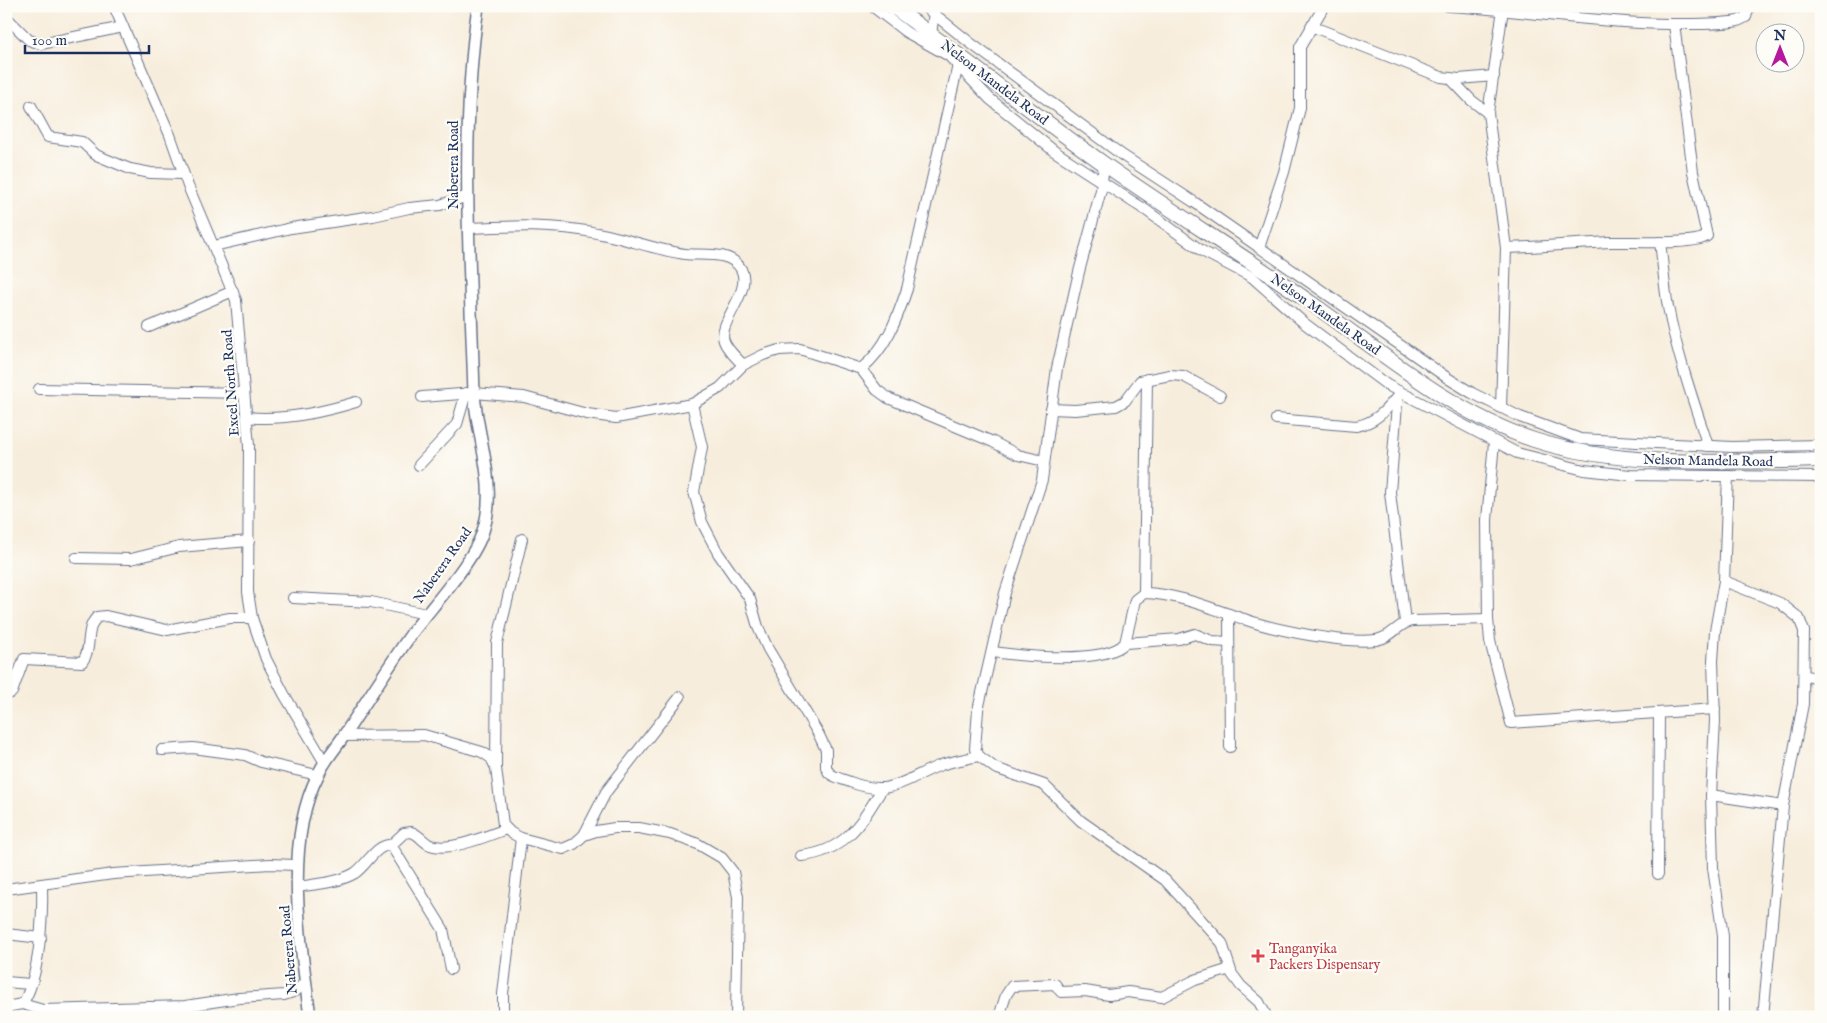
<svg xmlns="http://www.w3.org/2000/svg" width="1827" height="1023" font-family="'IM FELL English',serif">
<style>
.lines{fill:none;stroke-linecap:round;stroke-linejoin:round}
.minor-casing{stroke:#68728a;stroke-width:12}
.tertiary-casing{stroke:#68728a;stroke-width:14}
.secondary-casing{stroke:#68728a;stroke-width:16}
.minor{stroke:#fff;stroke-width:10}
.tertiary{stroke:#fff;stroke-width:11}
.secondary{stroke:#fff;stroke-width:14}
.health-dot{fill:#e0444e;stroke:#fdfcf7;stroke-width:2}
.labels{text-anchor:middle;stroke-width:4.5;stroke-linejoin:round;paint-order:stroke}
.street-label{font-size:14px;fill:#1b2f5e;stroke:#fdfcf7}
.health-label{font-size:14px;fill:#be3a42;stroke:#fdfcf7;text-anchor:start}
</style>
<rect width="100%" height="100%" fill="#fdfcf7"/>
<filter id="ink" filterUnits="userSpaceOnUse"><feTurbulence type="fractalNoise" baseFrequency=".02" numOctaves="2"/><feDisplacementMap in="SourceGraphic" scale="10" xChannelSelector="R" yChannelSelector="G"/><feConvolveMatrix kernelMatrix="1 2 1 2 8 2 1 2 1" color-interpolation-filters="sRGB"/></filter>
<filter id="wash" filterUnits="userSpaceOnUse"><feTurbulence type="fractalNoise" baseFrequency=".0096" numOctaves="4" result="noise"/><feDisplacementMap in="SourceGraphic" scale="20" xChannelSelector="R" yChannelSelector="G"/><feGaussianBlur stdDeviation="1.12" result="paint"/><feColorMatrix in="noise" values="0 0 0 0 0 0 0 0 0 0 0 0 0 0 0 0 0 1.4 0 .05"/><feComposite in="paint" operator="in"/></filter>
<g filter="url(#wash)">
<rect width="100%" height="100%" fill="#f7eddc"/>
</g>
<g filter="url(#ink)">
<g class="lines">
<defs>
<g id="minor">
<polyline points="114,6 170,135 188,186 236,300 249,446 248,592 252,618 266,659 284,694 325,763"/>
<polyline points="872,6 906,32 949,56 990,99 1054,151 1147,211 1202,251 1252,277 1304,323 1387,385 1517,453 1584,470 1630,475 1821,477"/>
<polyline points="924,6 969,42 1122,155 1194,202 1449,379 1472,393 1520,417 1580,439 1732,447 1821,445"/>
<path d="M 1448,6 C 1522,10 1595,23 1669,24 C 1692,24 1716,25 1738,21 L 1746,17 L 1749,6"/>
<polyline points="6,17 29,40 41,44 123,27"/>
<polyline points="1311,26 1441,77 1459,79 1494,76"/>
<polyline points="931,34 935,6"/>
<polyline points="1451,79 1471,100 1488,113"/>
<polyline points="31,106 48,137 82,142 96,155 130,169 151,173 183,174"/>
<polyline points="1104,164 1101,190 1079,272 1057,368 1042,480 1005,593 978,710 975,749 979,756 995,768 1044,785 1081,821 1165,880 1222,943 1232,974 1241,986 1259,1002 1267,1017"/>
<path d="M 468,228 C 511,226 555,224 597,233 C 626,238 655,250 685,254 C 703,256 730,250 741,269 C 753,292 717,322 724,341 C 727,350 737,358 743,365"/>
<path d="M 1660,242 C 1663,264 1664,285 1668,307 C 1677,354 1693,400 1708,446"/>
<polyline points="214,246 291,228 373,216 409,208 440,205 468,196"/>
<polyline points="1259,248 1284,172 1300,108 1300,47 1324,6"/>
<path d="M 1506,248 C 1540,247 1574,244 1609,242 C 1628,241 1694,246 1707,236 L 1693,172 L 1674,24"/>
<polyline points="149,327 233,291"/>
<polyline points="861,369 877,390 888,398 993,442 1018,455 1044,461"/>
<polyline points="39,389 244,393"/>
<polyline points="1398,392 1390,492 1405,622"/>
<path d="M 422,397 L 474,393 L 524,397 L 587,414 L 616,418 L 692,404 L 720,388 L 743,365 L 763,355 L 779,350 L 800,349 L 861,369 C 886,349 897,319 907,289 L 958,65"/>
<path d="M 692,404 L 702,447 L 694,492 L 702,522 L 718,553 L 750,599 L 758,627 L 768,649 L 819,735 L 826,750 L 826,767 L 829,773 C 835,778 843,779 850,782 C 892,798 904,779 941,765 C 953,761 966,759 979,756"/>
<polyline points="1501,408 1506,248 1488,113 1503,9"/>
<polyline points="1051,409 1075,410 1116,406 1125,401 1140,381 1170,375 1183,376 1220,396"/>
<path d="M 247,417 C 282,421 323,412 356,402"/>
<path d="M 1276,419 L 1356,426 C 1375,423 1385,411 1397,397"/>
<polyline points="1494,442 1487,520 1488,619 1490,641 1511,723 1715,709"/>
<polyline points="419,465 457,424 466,393"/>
<polyline points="76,558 131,559 179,547 249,541"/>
<polyline points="1724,581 1780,603 1799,618 1804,631 1803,704 1783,806 1763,1017"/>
<polyline points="1144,593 1147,379"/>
<polyline points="293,598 371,602 426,614"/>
<polyline points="1229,614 1230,747"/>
<polyline points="1125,643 1179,639 1195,634 1212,641 1228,642"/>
<path d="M 993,652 C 1021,656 1105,665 1125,643 L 1135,600 L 1144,593 C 1179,594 1212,609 1244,619 C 1274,630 1345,644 1376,640 C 1392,638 1398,623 1412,621 L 1488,619"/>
<polyline points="1804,675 1821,680"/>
<path d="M 6,695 L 12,692 L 24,659 L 82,662 C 93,649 84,630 97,617 L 106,616 L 167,630 L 230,618 L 252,618"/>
<polyline points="343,736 424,735 482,752 491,758 496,768 503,825 511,833 521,838 563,849 574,844 584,835 596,831 615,828 639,828 670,834 698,844 722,858 733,872 738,897 736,1017"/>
<polyline points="162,750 193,748 245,755 261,762 317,775"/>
<polyline points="496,767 497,643 522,539"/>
<polyline points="1711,795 1783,806"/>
<polyline points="584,835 606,792 680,697"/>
<path d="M 391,845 L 404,833 L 411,832 C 419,834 423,842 430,845 C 450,852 487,836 506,829"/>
<path d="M 801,856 C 845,852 861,823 882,789"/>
<polyline points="1658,874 1659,714"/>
<path d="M 297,887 C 316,884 338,883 355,873 C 367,865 376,844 391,845 L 443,929 L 451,969"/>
<polyline points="6,889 113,874 270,864 296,865"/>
<polyline points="6,934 41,938"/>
<polyline points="6,982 30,984"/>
<polyline points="22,1004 43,1010 185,1006 239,998 284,995 296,991 305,982"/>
<path d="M 6,1007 L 22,1004 C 40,979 43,915 42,884"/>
<polyline points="503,1017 503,994 521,838"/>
<polyline points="999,1017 1006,995 1012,986 1055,984 1061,992 1085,991 1109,995 1128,992 1162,997 1195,980 1230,969"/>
<polyline points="1723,1017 1723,936 1713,868 1711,795 1715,721 1713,661 1715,631 1724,581 1728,476"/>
</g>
<path id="tertiary" d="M 310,1017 C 301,943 283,843 318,775 C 324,761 335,749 343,737 C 366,702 388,667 412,633 C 432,606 474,561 483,531 C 498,486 477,438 474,393 C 470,264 460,134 478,6"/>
<path id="secondary" d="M 892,6 C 965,58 1034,115 1107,166 C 1174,213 1244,256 1311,303 C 1382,352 1451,413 1534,440 C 1620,468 1731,462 1821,460"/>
</defs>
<!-- minor casing -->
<use href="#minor" class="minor-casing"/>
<!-- tertiary casing -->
<use href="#tertiary" class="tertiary-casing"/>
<!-- secondary casing -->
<use href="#secondary" class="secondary-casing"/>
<!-- minor -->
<use href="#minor" class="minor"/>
<!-- tertiary -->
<use href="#tertiary" class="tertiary"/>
<!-- secondary -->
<use href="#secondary" class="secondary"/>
</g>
</g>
<!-- markers -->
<path class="health-dot" d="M1255.5 948.5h5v5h5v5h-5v5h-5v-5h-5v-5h5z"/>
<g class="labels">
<!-- street labels -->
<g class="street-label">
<text transform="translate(995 82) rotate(37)" y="5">Nelson Mandela Road</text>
<text transform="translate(453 165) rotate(-90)" y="5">Naberera Road</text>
<text transform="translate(1326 314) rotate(35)" y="5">Nelson Mandela Road</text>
<text transform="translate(230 383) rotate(-94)" y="5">Excel North Road</text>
<text transform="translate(1708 460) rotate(1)" y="5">Nelson Mandela Road</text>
<text transform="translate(442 565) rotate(-55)" y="5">Naberera Road</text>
<text transform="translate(288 950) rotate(-95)" y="5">Naberera Road</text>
</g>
<!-- health labels -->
<g class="health-label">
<text x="1269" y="953">Tanganyika<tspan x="1269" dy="16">Packers Dispensary</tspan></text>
</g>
</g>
<!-- margin -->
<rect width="1827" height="1023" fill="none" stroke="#fdfcf7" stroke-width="25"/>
<!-- north arrow -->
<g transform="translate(1780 48)"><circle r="24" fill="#fdfcf7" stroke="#a3aaba"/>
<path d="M0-4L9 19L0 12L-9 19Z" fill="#b5179e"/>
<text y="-8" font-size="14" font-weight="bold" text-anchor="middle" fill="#1b2f5e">N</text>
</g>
<!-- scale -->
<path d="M25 45v8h124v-8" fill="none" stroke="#1b2f5e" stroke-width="2.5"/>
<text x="32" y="45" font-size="15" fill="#1b2f5e" stroke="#fdfcf7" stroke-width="4" paint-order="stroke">100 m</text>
</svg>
